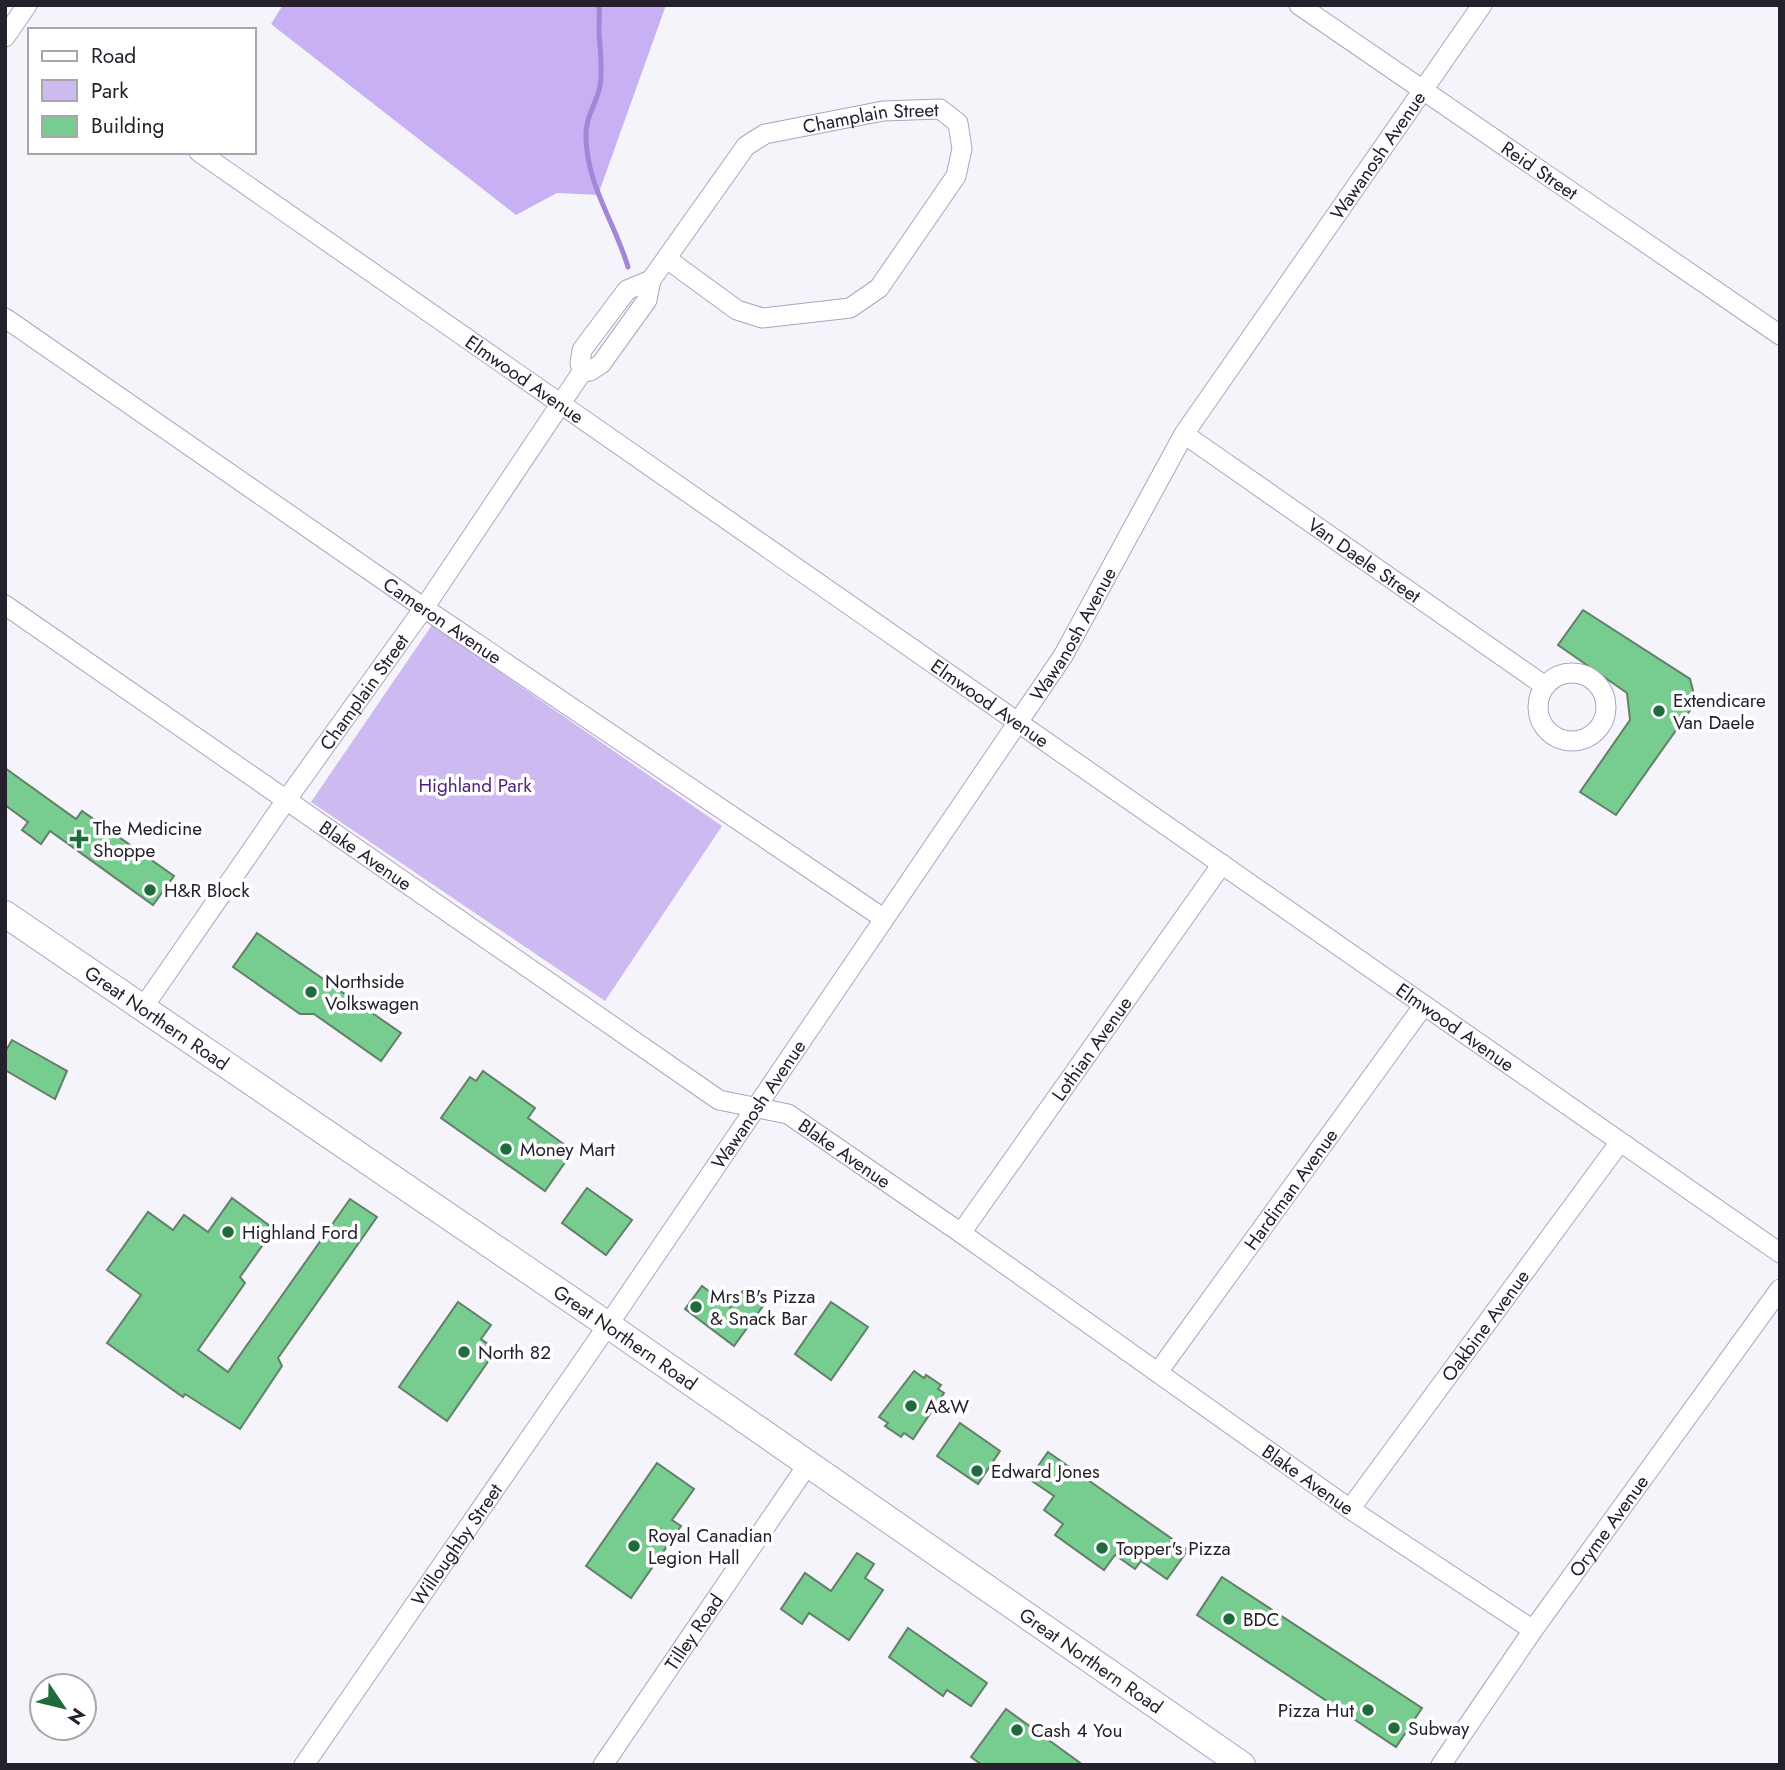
<svg xmlns="http://www.w3.org/2000/svg" width="1785" height="1770" font-family="Jost,sans-serif">
<style>
.green{fill:#ccbaf0}
.forest{fill:#c7b0f3}
.lines{fill:none;stroke-linecap:round;stroke-linejoin:round}
.stream{stroke:#a486d7;stroke-width:5}
.building{fill:#77cc8f;stroke:#637f69;stroke-width:2}
.minor-casing{stroke:#aea3c3;stroke-width:21}
.secondary-casing{stroke:#aea3c3;stroke-width:28}
.minor{stroke:#fff;stroke-width:19}
.secondary{stroke:#fff;stroke-width:26}
.poi-dot{fill:#1e6c3b;stroke:#fff;stroke-width:2.5}
.labels{text-anchor:middle;stroke-width:7;stroke-linejoin:round;paint-order:stroke}
.street-label{font-size:19px;fill:#24202c;stroke:#fff}
.poi-label{font-size:19px;fill:#24202c;stroke:#fff;text-anchor:start}
.park-label{font-size:19px;fill:#4e2281;stroke:#fff}
</style>
<rect width="100%" height="100%" fill="#f6f4fb"/>
<!-- green -->
<polygon class="green" points="432,625 722,826 605,1001 311,802"/>
<!-- forest -->
<polygon class="forest" points="283,5 666,5 598,195 557,193 516,215 271,24"/>
<g class="lines">
<!-- stream -->
<path class="stream" d="M 599,5 C 600,14 599,23 599,32 C 600,51 603,68 600,86 C 596,105 585,117 586,138 C 587,185 615,223 628,267"/>
</g>
<!-- building -->
<g class="building">
<polygon points="1583,610 1690,679 1696,702 1616,815 1580,792 1630,720 1627,693 1558,645"/>
<polygon points="5,768 76,819 82,811 174,876 153,905 50,831 41,844 22,830 28,822 5,805"/>
<polygon points="257,933 401,1033 381,1061 314,1014 300,1014 233,967"/>
<polygon points="12,1040 67,1071 55,1099 5,1070 5,1052"/>
<polygon points="483,1071 535,1108 528,1118 573,1151 545,1191 441,1118 470,1077 476,1081"/>
<polygon points="587,1188 632,1220 606,1255 562,1223"/>
<polygon points="232,1198 274,1229 240,1277 245,1283 198,1350 228,1372 350,1199 377,1217 278,1358 282,1366 240,1429 185,1394 183,1397 107,1343 141,1295 107,1270 148,1212 173,1230 184,1215 208,1232"/>
<polygon points="702,1286 730,1307 743,1291 763,1306 734,1346 685,1309"/>
<polygon points="458,1302 491,1325 481,1339 496,1350 447,1421 399,1387"/>
<polygon points="831,1302 868,1327 831,1380 795,1354"/>
<polygon points="914,1371 924,1378 926,1375 941,1385 938,1389 944,1393 913,1439 904,1433 901,1437 885,1426 888,1423 879,1417"/>
<polygon points="960,1423 1000,1451 978,1484 937,1456"/>
<polygon points="1048,1452 1188,1550 1167,1579 1141,1561 1135,1569 1115,1555 1104,1570 1055,1535 1063,1524 1044,1510 1054,1496 1029,1479"/>
<polygon points="657,1463 694,1489 672,1520 681,1526 631,1598 586,1566"/>
<polygon points="857,1553 874,1564 865,1578 883,1590 849,1640 809,1613 802,1624 781,1609 805,1573 831,1591"/>
<polygon points="1222,1577 1422,1708 1396,1747 1197,1615"/>
<polygon points="908,1628 987,1683 971,1706 947,1690 943,1696 889,1657"/>
<polygon points="1006,1709 1083,1765 982,1765 971,1757"/>
</g>
<g class="lines">
<defs>
<g id="minor">
<path id="s1" d="M 1299,5 L 1780,335"/>
<polyline points="5,37 27,5"/>
<path id="s2" d="M 199,152 L 1780,1253"/>
<path id="s3" d="M 651,280 L 746,146 L 765,134 L 883,111 L 940,109 L 958,123 L 962,149 L 956,176 L 879,288 L 850,308 L 762,318 L 737,310 L 667,259"/>
<path id="s4" d="M 5,318 L 424,608 L 883,918"/>
<path id="s5" d="M 1184,434 L 1545,686"/>
<path id="s6" d="M 5,605 L 719,1100 L 788,1114 L 961,1233 L 1350,1509 L 1533,1630"/>
<circle cx="1572" cy="707" r="34"/>
<path id="s7" d="M 142,1009 L 287,799 L 424,608 L 582,372 L 590,371 L 601,364 L 647,300 L 651,280 L 627,290 L 582,350 L 580,363 L 582,372"/>
<path id="s8" d="M 961,1233 L 1222,864"/>
<path id="s9" d="M 1158,1372 L 1424,1005"/>
<path id="s10" d="M 1350,1509 L 1620,1142"/>
<path id="s11" d="M 304,1765 L 608,1325 L 1063,656 L 1184,434 L 1482,5"/>
<path id="s12" d="M 603,1765 L 808,1464"/>
<path id="s13" d="M 1441,1765 L 1533,1630 L 1780,1289"/>
</g>
<g id="secondary">
<path id="s14" d="M 5,914 L 608,1325 L 1242,1765"/>
</g>
</defs>
<!-- minor casing -->
<use href="#minor" class="minor-casing"/>
<!-- secondary casing -->
<use href="#secondary" class="secondary-casing"/>
<!-- minor -->
<use href="#minor" class="minor"/>
<!-- secondary -->
<use href="#secondary" class="secondary"/>
</g>
<!-- markers -->
<g class="poi-dot">
<circle cx="1659" cy="711" r="7"/>
<path d="M75.5 828.5h7v7h7v7h-7v7h-7v-7h-7v-7h7z"/>
<circle cx="150" cy="890" r="7"/>
<circle cx="311" cy="992" r="7"/>
<circle cx="506" cy="1149" r="7"/>
<circle cx="228" cy="1232" r="7"/>
<circle cx="696" cy="1307" r="7"/>
<circle cx="464" cy="1352" r="7"/>
<circle cx="911" cy="1406" r="7"/>
<circle cx="977" cy="1471" r="7"/>
<circle cx="634" cy="1546" r="7"/>
<circle cx="1102" cy="1548" r="7"/>
<circle cx="1229" cy="1619" r="7"/>
<circle cx="1368" cy="1710" r="7"/>
<circle cx="1394" cy="1728" r="7"/>
<circle cx="1017" cy="1730" r="7"/>
</g>
<g class="labels">
<!-- street labels -->
<g class="street-label">
<text dy="7" stroke="none"><textPath href="#s3" startOffset="294">Champlain Street</textPath></text>
<text dy="7" stroke="none"><textPath href="#s11" startOffset="1936">Wawanosh Avenue</textPath></text>
<text dy="7" stroke="none"><textPath href="#s1" startOffset="292">Reid Street</textPath></text>
<text dy="7" stroke="none"><textPath href="#s2" startOffset="397">Elmwood Avenue</textPath></text>
<text dy="7" stroke="none"><textPath href="#s5" startOffset="220">Van Daele Street</textPath></text>
<text dy="7" stroke="none"><textPath href="#s4" startOffset="532">Cameron Avenue</textPath></text>
<text dy="7" stroke="none"><textPath href="#s11" startOffset="1368">Wawanosh Avenue</textPath></text>
<text dy="7" stroke="none"><textPath href="#s7" startOffset="387">Champlain Street</textPath></text>
<text dy="7" stroke="none"><textPath href="#s2" startOffset="964">Elmwood Avenue</textPath></text>
<text dy="7" stroke="none"><textPath href="#s6" startOffset="439">Blake Avenue</textPath></text>
<text dy="7" stroke="none"><textPath href="#s14" startOffset="184">Great Northern Road</textPath></text>
<text dy="7" stroke="none"><textPath href="#s2" startOffset="1531">Elmwood Avenue</textPath></text>
<text dy="7" stroke="none"><textPath href="#s8" startOffset="226">Lothian Avenue</textPath></text>
<text dy="7" stroke="none"><textPath href="#s11" startOffset="802">Wawanosh Avenue</textPath></text>
<text dy="7" stroke="none"><textPath href="#s6" startOffset="1008">Blake Avenue</textPath></text>
<text dy="7" stroke="none"><textPath href="#s9" startOffset="226">Hardiman Avenue</textPath></text>
<text dy="7" stroke="none"><textPath href="#s10" startOffset="228">Oakbine Avenue</textPath></text>
<text dy="7" stroke="none"><textPath href="#s14" startOffset="751">Great Northern Road</textPath></text>
<text dy="7" stroke="none"><textPath href="#s6" startOffset="1575">Blake Avenue</textPath></text>
<text dy="7" stroke="none"><textPath href="#s13" startOffset="292">Oryme Avenue</textPath></text>
<text dy="7" stroke="none"><textPath href="#s11" startOffset="268">Willoughby Street</textPath></text>
<text dy="7" stroke="none"><textPath href="#s12" startOffset="161">Tilley Road</textPath></text>
<text dy="7" stroke="none"><textPath href="#s14" startOffset="1318">Great Northern Road</textPath></text>
</g>
<!-- poi labels -->
<g class="poi-label">
<text x="1673" y="707">Extendicare<tspan x="1673" dy="22">Van Daele</tspan></text>
<text x="93" y="835">The Medicine<tspan x="93" dy="22">Shoppe</tspan></text>
<text x="164" y="897">H&amp;R Block</text>
<text x="325" y="988">Northside<tspan x="325" dy="22">Volkswagen</tspan></text>
<text x="520" y="1156">Money Mart</text>
<text x="242" y="1239">Highland Ford</text>
<text x="710" y="1303">Mrs B's Pizza<tspan x="710" dy="22">&amp; Snack Bar</tspan></text>
<text x="478" y="1359">North 82</text>
<text x="925" y="1413">A&amp;W</text>
<text x="991" y="1478">Edward Jones</text>
<text x="648" y="1542">Royal Canadian<tspan x="648" dy="22">Legion Hall</tspan></text>
<text x="1116" y="1555">Topper's Pizza</text>
<text x="1243" y="1626">BDC</text>
<text x="1354" y="1717" text-anchor="end">Pizza Hut</text>
<text x="1408" y="1735">Subway</text>
<text x="1031" y="1737">Cash 4 You</text>
</g>
<!-- park labels -->
<g class="park-label">
<text x="475" y="792">Highland Park</text>
</g>
</g>
<!-- border -->
<rect width="1785" height="1770" fill="none" stroke="#24202c" stroke-width="14"/>
<!-- legend -->
<rect x="28" y="28" width="228" height="126" fill="#ffffff" stroke="#a7a6ab" stroke-width="2"/>
<rect x="42" y="51" width="35" height="10" fill="#ffffff" stroke="#a7a6ab" stroke-width="2"/>
<text x="91" y="63" font-size="21" fill="#24202c">Road</text>
<rect x="42" y="80" width="35" height="21" fill="#ccbaf0" stroke="#a7a6ab" stroke-width="2"/>
<text x="91" y="98" font-size="21" fill="#24202c">Park</text>
<rect x="42" y="116" width="35" height="21" fill="#77cc8f" stroke="#a7a6ab" stroke-width="2"/>
<text x="91" y="133" font-size="21" fill="#24202c">Building</text>
<!-- north arrow -->
<g transform="translate(63 1707) rotate(125)"><circle r="33" fill="#ffffff" stroke="#a7a6ab" stroke-width="2"/>
<path d="M0-5L12 26L0 18L-12 26Z" fill="#1e6c3b"/>
<text y="-10" font-size="19" font-weight="bold" text-anchor="middle" fill="#24202c">N</text>
</g>
</svg>
